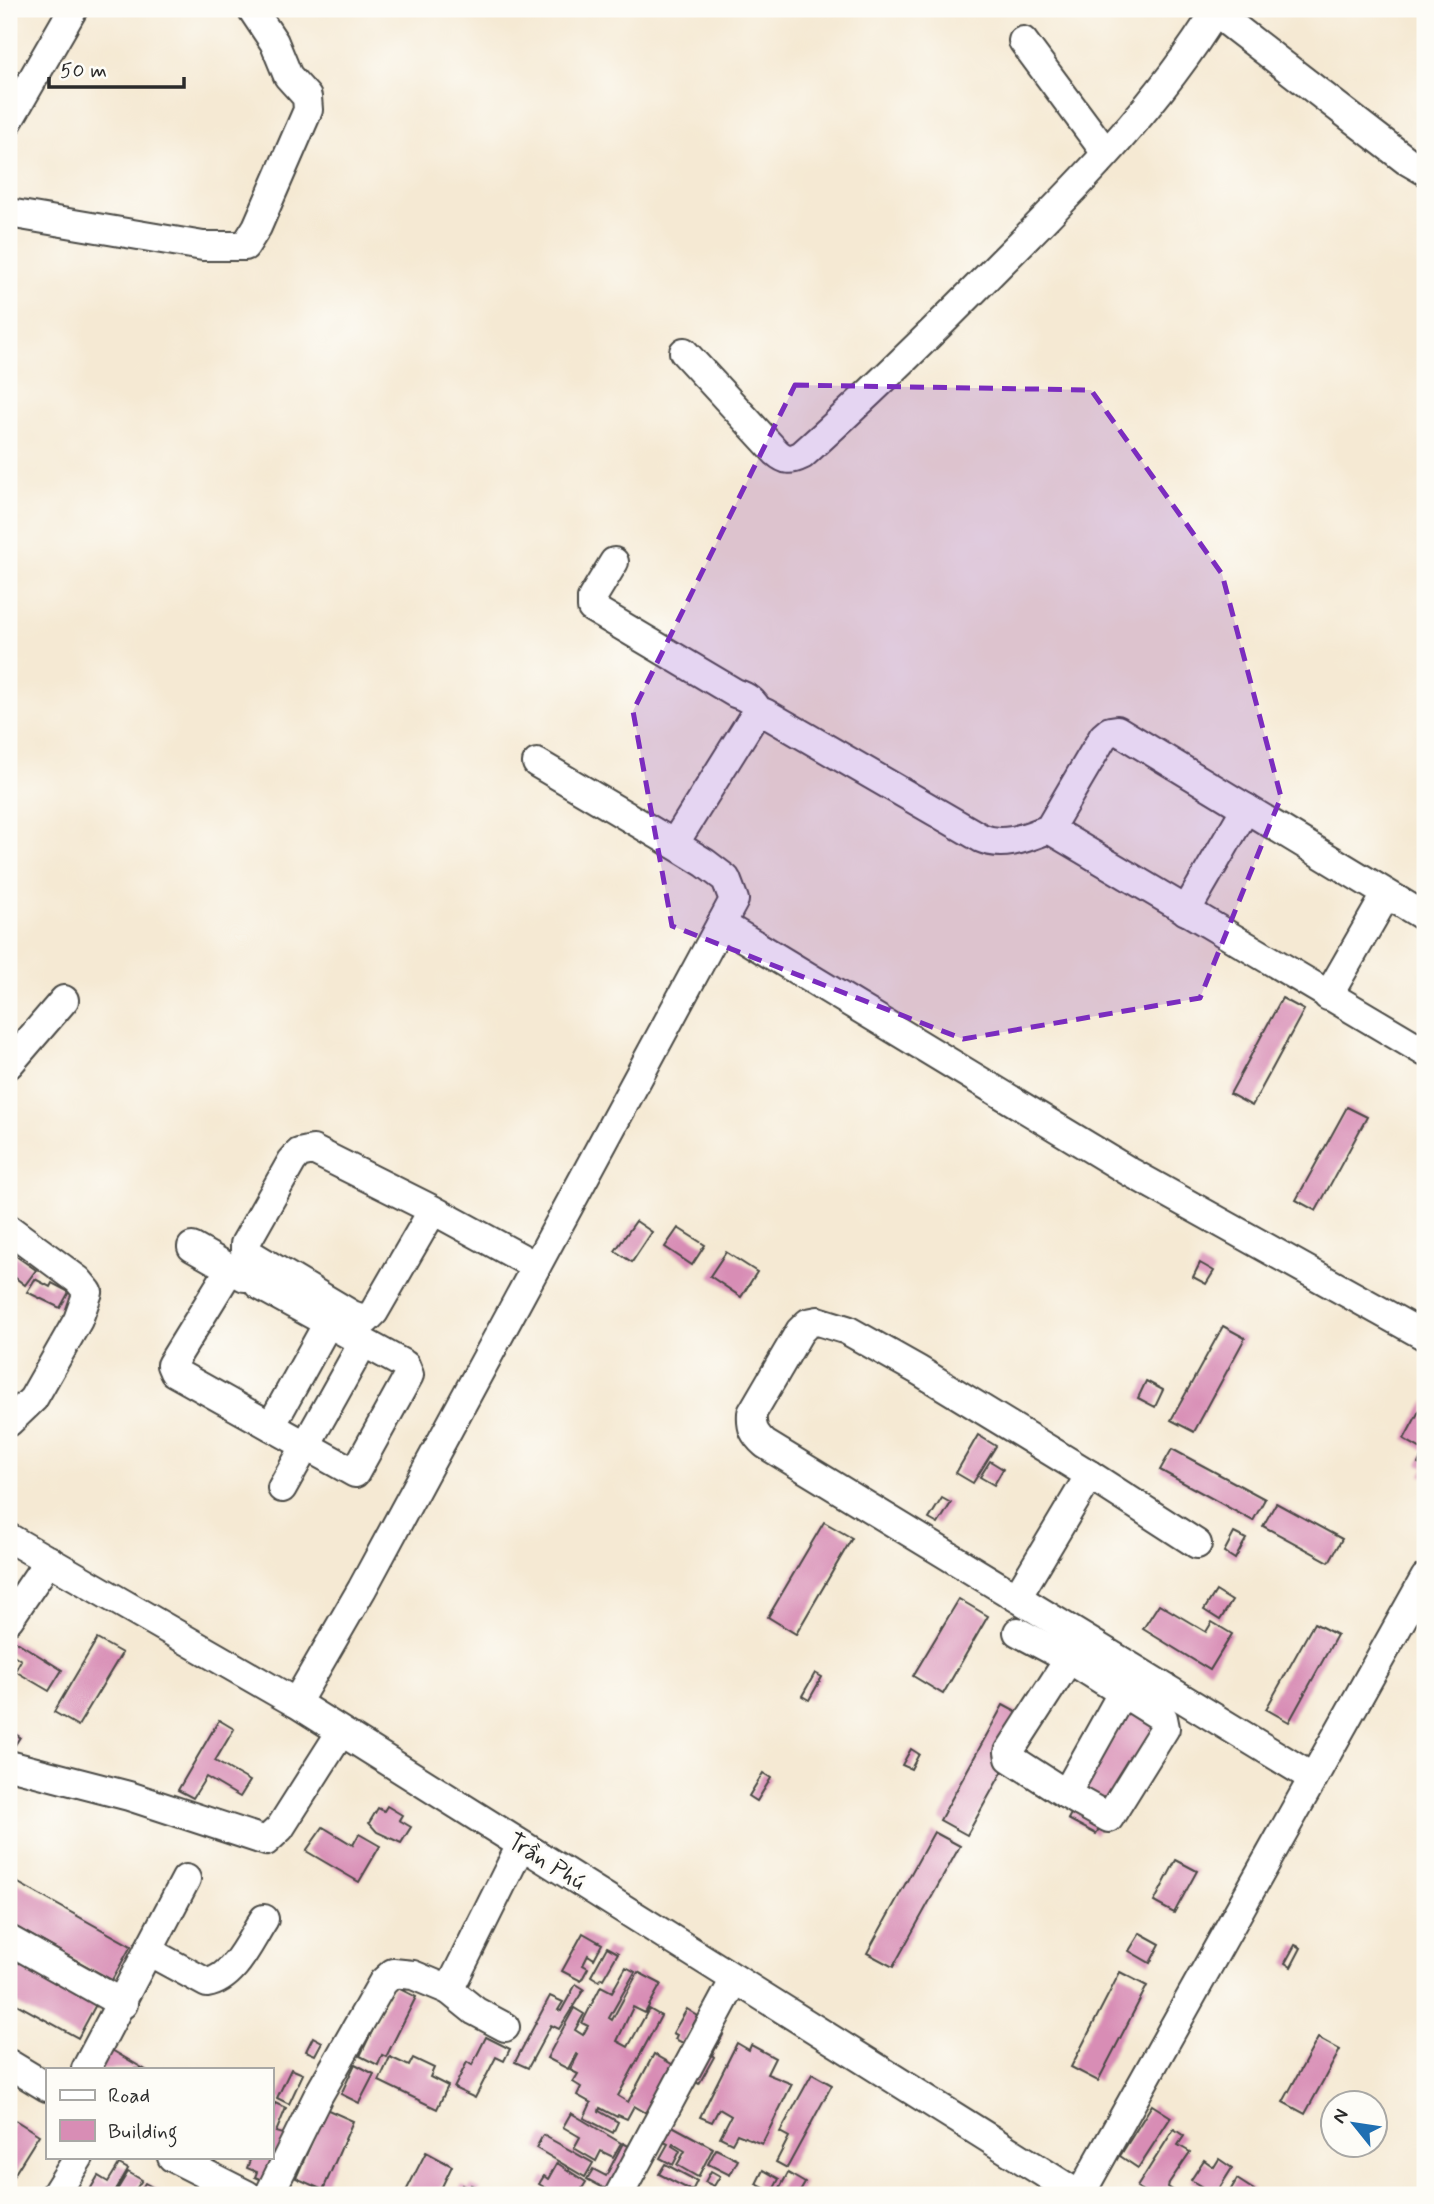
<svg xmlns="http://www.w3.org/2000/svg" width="1434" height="2204" font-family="Mynerve,sans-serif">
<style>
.building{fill:#d88db5}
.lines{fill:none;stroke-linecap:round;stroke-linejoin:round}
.minor-casing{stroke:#494844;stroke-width:32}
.minor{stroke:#fff;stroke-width:28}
.marked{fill:#7b2cbf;fill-opacity:0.2;stroke:#7b2cbf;stroke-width:5;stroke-dasharray:14 9;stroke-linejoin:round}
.labels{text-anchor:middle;stroke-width:6;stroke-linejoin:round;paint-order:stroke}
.street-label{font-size:24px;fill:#2b2b2b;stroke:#fdfcf7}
</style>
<rect width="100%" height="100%" fill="#fdfcf7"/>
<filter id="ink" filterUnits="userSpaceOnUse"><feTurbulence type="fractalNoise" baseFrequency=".0143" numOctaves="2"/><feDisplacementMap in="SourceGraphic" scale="14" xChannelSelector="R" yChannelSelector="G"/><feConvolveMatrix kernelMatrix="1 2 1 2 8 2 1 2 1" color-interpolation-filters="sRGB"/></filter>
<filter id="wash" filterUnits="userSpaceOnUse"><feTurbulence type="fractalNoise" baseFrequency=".00686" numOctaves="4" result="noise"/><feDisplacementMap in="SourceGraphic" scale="28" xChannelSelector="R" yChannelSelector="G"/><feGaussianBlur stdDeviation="1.57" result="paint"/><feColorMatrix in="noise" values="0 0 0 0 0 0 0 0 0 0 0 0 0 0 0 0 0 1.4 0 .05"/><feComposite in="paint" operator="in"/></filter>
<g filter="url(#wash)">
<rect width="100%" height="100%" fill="#f5e9d3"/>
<g id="blocks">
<!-- building -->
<g class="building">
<polygon points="1282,998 1304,1010 1252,1106 1230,1094"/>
<polygon points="1347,1107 1367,1117 1316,1211 1296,1200"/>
<polygon points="636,1221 652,1232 632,1262 615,1251"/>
<polygon points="678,1228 705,1245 692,1265 665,1247"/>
<polygon points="726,1252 757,1272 741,1297 710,1276"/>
<polygon points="13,1254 36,1270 25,1285 9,1273 9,1260"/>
<polygon points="1200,1263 1214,1271 1206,1284 1193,1277"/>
<polygon points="35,1279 50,1287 52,1283 69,1292 60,1308 27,1292"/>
<polygon points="1223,1326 1245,1338 1194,1432 1171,1420"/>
<polygon points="1146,1381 1163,1390 1155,1407 1138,1398"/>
<polygon points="1425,1400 1425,1451 1404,1439"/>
<polygon points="978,1435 996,1446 973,1483 956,1473"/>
<polygon points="1172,1449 1265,1499 1253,1521 1160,1470"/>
<polygon points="1422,1455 1425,1456 1425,1477 1421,1475 1425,1467 1418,1464"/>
<polygon points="990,1461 1003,1469 994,1485 980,1477"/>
<polygon points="942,1498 951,1503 938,1524 929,1519"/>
<polygon points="1276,1503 1342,1539 1329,1562 1263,1526"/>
<polygon points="824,1522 852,1538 796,1634 768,1617"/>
<polygon points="1234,1533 1246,1539 1235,1559 1224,1552"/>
<polygon points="1216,1591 1232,1601 1220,1620 1204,1610"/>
<polygon points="959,1599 988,1616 943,1694 913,1676"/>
<polygon points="1159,1604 1206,1632 1212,1622 1232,1634 1210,1670 1143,1629"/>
<polygon points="1314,1623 1337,1635 1289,1722 1266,1709"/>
<polygon points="9,1637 62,1670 49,1691 15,1671 21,1660 9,1652"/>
<polygon points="97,1639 122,1653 78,1726 54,1712"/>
<polygon points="815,1673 822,1677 809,1700 802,1696"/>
<polygon points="1134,1700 1162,1716 1096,1834 1068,1819"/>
<polygon points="1003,1705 1031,1720 967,1835 940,1820"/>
<polygon points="219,1720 234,1729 215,1761 250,1781 240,1797 206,1777 193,1798 178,1790"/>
<polygon points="9,1730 20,1737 13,1748 9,1745"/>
<polygon points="911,1749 919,1754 911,1769 902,1765"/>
<polygon points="763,1773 771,1778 757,1801 749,1796"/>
<polygon points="387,1806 402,1815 399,1820 411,1827 401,1843 377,1832 369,1823 378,1808 384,1811"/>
<polygon points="323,1827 353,1845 359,1834 380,1846 359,1882 306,1851"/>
<polygon points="934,1832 960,1846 893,1967 867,1953"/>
<polygon points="1176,1860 1197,1871 1174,1913 1154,1902"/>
<polygon points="13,1880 131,1946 112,1980 9,1923 9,1888"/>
<polygon points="583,1933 602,1944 594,1959 588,1955 583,1965 588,1968 581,1981 562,1971"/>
<polygon points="1140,1933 1160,1944 1150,1963 1129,1951"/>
<polygon points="1295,1945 1301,1948 1291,1967 1285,1963"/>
<polygon points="607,1947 618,1953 603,1979 601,1978 599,1981 591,1976"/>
<polygon points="9,1950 99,1999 78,2038 9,2000"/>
<polygon points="626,1967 635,1972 609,2018 612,2020 638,1972 661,1984 645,2013 633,2007 617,2041 628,2047 649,2009 661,2016 618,2096 628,2102 654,2054 675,2066 648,2114 634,2106 627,2119 618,2115 617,2117 600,2108 599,2111 618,2122 613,2133 584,2118 591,2103 577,2095 581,2087 573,2082 578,2074 570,2070 578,2055 576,2054 568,2069 547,2058 574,2008 584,2014 575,2030 583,2035 588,2026 582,2023 601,1986 612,1992"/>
<polygon points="1120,1972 1147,1986 1098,2081 1071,2067"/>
<polygon points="576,1984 584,1989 559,2029 551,2025 528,2068 515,2062 550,1996 563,2002 558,2010 561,2011"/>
<polygon points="394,1986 416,1997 386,2057 382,2055 378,2065 360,2056"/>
<polygon points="687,2009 698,2016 683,2043 675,2039 677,2035 673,2033"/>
<polygon points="715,2031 723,2035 712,2055 714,2057 699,2084 686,2077"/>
<polygon points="313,2037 322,2042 315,2055 306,2051"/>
<polygon points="486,2037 510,2049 504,2061 496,2057 475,2098 454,2088 467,2062 472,2065"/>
<polygon points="1318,2038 1340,2050 1305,2114 1283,2102"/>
<polygon points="737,2043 749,2050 751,2045 775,2058 767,2074 792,2084 762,2144 737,2134 732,2143 720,2137 731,2116 719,2109 712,2122 700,2117"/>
<polygon points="110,2049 144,2069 98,2069"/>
<polygon points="390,2057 409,2066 413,2058 434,2068 430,2077 448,2086 437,2109 379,2081"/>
<polygon points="355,2064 374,2074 359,2103 341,2094"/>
<polygon points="291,2069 303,2074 289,2104 277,2098"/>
<polygon points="812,2074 832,2085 787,2168 776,2162 789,2137 780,2132"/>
<polygon points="275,2103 286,2108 276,2132 286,2135 267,2182 255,2177 257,2172 247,2168 250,2160 242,2157 271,2157 271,2112"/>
<polygon points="1152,2105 1171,2117 1138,2168 1120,2156"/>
<polygon points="326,2109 353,2121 323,2190 296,2178"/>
<polygon points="571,2113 621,2143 613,2157 601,2151 596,2161 574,2148 580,2137 563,2127"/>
<polygon points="15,2120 39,2135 9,2183 9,2143 11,2139 9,2137 9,2130"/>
<polygon points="663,2121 713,2148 698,2177 677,2165 685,2151 673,2144 672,2146 680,2151 673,2165 660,2158 668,2144 654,2137"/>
<polygon points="1174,2129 1184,2136 1178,2145 1190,2152 1169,2183 1168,2187 1177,2193 1175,2195 1151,2195 1137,2187"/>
<polygon points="543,2135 593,2163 585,2177 536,2148"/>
<polygon points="623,2143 634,2149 611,2192 587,2179 593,2169 606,2176"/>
<polygon points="716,2149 738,2160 730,2175 708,2164"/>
<polygon points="426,2152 452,2166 438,2195 404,2195"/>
<polygon points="1219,2159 1232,2168 1215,2195 1191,2180 1204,2160 1214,2167"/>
<polygon points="557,2163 586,2182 578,2195 573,2192 571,2195 552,2195 554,2193 539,2184 544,2176 548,2179"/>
<polygon points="119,2164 128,2169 113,2195 92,2195 88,2193 98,2176 108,2182"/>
<polygon points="665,2164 697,2181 692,2191 659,2174"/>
<polygon points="763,2170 779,2179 772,2192 756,2184"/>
<polygon points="711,2171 720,2176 714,2186 705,2182"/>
<polygon points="128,2172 142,2180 132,2195 114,2195"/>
<polygon points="788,2173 805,2183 798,2195 776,2195"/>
<polygon points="1237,2179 1254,2190 1250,2195 1237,2195 1230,2191"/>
<polygon points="145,2183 163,2193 162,2195 138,2195"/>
<polygon points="462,2185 469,2189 471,2185 480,2189 477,2195 456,2195"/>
</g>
</g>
</g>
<g filter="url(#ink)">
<use href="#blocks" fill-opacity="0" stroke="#494844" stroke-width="2"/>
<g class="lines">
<defs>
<g id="minor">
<polyline points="1215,12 1406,160 1425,171"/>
<polyline points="1023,41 1106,153"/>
<polyline points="9,120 73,9"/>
<polyline points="9,213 203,246 245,246 257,227 308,110 307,97 288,76 274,42 252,9"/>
<path d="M 684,352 L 776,452 C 785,460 790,461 802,455 C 870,394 936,329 1001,263 C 1079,185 1159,104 1217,9"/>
<path d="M 614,562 L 592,598 L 592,608 L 735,693 C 747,697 754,701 759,713"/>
<polyline points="537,763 674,844"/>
<polyline points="1049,829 1425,1052"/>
<polyline points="1186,911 1246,808"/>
<polyline points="721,924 1130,1172 1425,1336"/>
<polyline points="1328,996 1386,895"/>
<polyline points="9,1064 64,1000"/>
<polyline points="433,1210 374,1312 366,1320 352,1315 245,1251 245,1244 292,1161 299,1153 313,1150 433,1210 536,1266"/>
<polyline points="9,1229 78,1280 88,1292 78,1320 33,1399 9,1422"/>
<polyline points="192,1247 245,1277"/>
<polyline points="230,1269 171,1365 174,1372 355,1473 409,1375 405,1365 259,1285"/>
<polyline points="271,1426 328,1323"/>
<polyline points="282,1488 363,1343"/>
<polyline points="9,1538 296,1703 1079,2195"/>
<path d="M 1197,1544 L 1090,1475 L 918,1370 L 847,1330 L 818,1321 L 808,1323 L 800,1331 L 752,1413 C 751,1428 754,1434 765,1444 L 1313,1778"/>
<polyline points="1017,1597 1090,1475"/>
<polyline points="9,1619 49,1560"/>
<polyline points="1018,1632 1069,1659 1163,1718 1165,1728 1109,1818 1066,1794"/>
<polyline points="1069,1659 1009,1752 1010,1758 1066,1794 1130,1679"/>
<path d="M 296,1703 L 362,1589 L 734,900 L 726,879 L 705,863 L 674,844 L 754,716 L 765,713 L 981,838 C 1004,848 1027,837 1049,829 L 1103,737 L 1110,731 L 1117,730 L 1425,917"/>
<polyline points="9,1765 129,1796 266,1841 280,1828 341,1732"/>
<polyline points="9,1940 123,2004"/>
<path d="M 148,1951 L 207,1983 C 235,1978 250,1940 264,1919"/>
<polyline points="449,1990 475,2011 505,2027"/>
<polyline points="9,2064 47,2087"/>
<polyline points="86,2069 186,1879"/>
<polyline points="172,2157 247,2195"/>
<polyline points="55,2195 79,2157"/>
<polyline points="269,2195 319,2094 383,1982 393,1973 413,1975 449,1990 521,1845"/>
<polyline points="619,2195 735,1979"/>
<polyline points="1080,2195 1425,1578"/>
</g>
</defs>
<!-- minor casing -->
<use href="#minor" class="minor-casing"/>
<!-- minor -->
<use href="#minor" class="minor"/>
</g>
</g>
<!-- marked area -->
<path class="marked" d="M 795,385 L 1091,390 L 1222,574 L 1281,797 L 1200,998 L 963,1039 L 672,926 L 633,711 Z"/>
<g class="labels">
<!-- street labels -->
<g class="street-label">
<text transform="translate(547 1861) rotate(32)" y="8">Trần Phú</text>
</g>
</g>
<!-- margin -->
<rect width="1434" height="2204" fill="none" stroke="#fdfcf7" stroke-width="35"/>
<!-- legend -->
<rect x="46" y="2068" width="228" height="91" fill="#fdfcf7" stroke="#a9a8a5" stroke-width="2"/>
<rect x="60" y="2090" width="35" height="10" fill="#ffffff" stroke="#a9a8a5" stroke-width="2"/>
<text x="108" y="2102" font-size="21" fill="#2b2b2b">Road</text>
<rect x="60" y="2120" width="35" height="21" fill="#d88db5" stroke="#a9a8a5" stroke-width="2"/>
<text x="108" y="2138" font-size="21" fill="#2b2b2b">Building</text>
<!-- north arrow -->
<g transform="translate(1354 2124) rotate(300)"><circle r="33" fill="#fdfcf7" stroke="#a9a8a5" stroke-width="2"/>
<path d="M0-5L12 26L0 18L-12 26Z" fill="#1f6fb2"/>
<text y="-10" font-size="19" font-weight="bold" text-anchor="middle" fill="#2b2b2b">N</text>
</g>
<!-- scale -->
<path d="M49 77v10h135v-10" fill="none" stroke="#2b2b2b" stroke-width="3.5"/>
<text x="60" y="77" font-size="21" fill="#2b2b2b" stroke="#fdfcf7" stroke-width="5" paint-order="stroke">50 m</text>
</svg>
